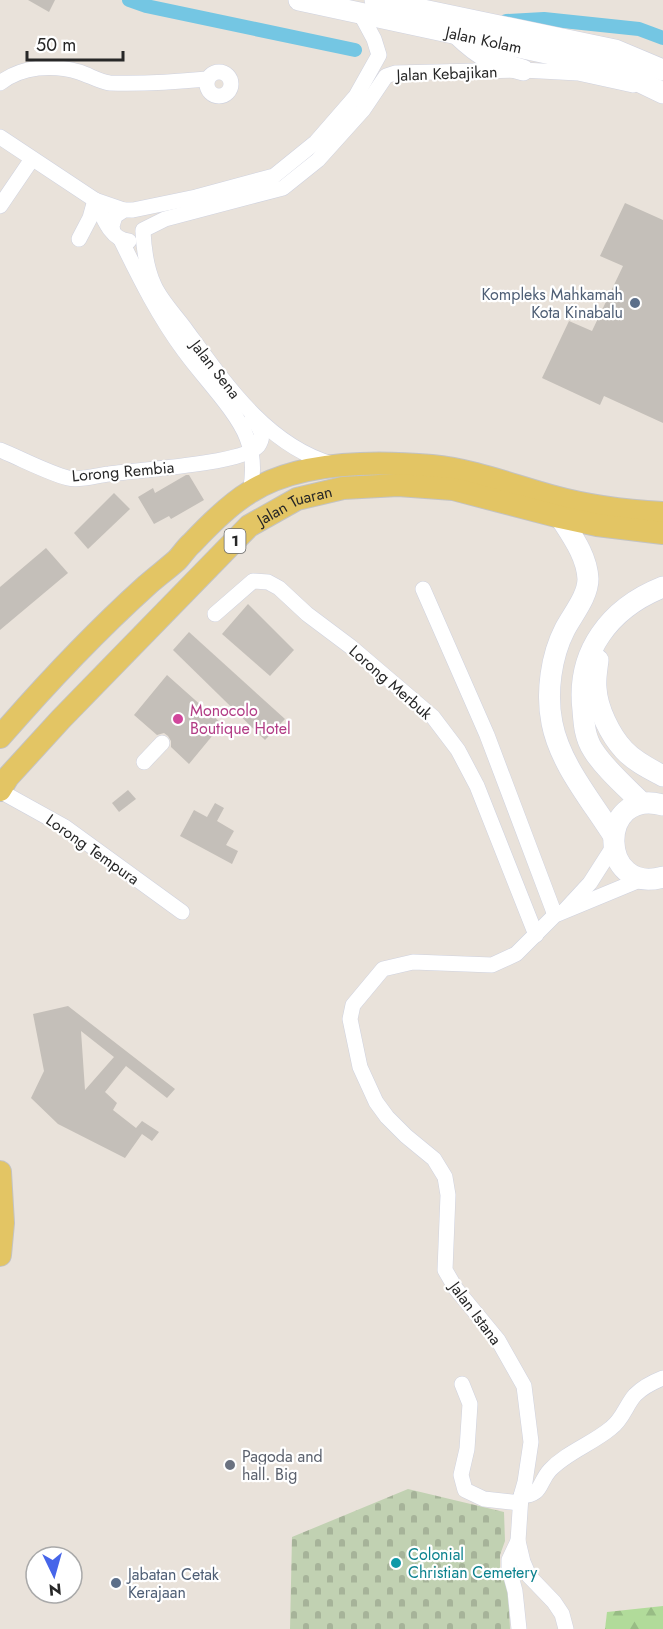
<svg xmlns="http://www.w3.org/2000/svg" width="663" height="1629" font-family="Jost,sans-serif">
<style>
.forest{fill:url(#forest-firs)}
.cemetery{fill:url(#cemetery-stones)}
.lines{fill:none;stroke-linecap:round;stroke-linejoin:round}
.canal{stroke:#74c6e3;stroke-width:14}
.building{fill:#c4bfb9;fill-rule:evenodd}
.minor-casing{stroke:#cfd2df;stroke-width:16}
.secondary-casing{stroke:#cfd2df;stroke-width:22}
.primary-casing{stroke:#c3c3c3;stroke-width:24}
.minor{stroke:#fff;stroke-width:15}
.secondary{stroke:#fff;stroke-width:21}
.primary{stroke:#e3c564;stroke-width:22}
.service-dot{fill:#5c6f8a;stroke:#fff;stroke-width:2}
.hotel-dot{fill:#d1479c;stroke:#fff;stroke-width:2}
.worship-dot{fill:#6b7280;stroke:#fff;stroke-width:2}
.culture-dot{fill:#0f9aa8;stroke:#fff;stroke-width:2}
.labels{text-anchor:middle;stroke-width:4.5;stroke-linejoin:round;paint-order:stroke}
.shield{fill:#fff;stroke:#686868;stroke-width:1.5}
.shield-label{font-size:15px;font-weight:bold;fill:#272727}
.street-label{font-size:16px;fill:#272727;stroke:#fff}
.service-label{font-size:16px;fill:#4e5e75;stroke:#fff;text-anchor:end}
.hotel-label{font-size:16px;fill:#b23c85;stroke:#fff;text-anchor:start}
.worship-label{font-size:16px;fill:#5b616d;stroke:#fff;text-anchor:start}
.culture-label{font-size:16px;fill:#0d838f;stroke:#fff;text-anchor:start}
</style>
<defs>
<pattern id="forest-firs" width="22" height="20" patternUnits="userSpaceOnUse" patternTransform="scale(1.5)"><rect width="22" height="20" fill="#b1db9a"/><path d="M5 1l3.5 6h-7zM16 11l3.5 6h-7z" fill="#98bc85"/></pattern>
<pattern id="cemetery-stones" width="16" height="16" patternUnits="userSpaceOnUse" patternTransform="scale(1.5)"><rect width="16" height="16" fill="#c1d1b2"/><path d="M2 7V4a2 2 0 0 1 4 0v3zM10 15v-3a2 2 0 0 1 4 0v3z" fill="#a6b399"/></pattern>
</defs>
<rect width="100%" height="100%" fill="#e9e2da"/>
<!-- forest -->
<polygon class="forest" points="663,1606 663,1629 605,1629 607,1612"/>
<!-- cemetery -->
<polygon class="cemetery" points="408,1489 504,1512 505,1541 500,1555 500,1571 508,1590 510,1629 290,1629 292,1537"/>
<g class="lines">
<!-- canal -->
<g class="canal">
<polyline points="129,0 146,6 355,50"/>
<polyline points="506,21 544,19 639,29 663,38"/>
</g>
</g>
<!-- building -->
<g class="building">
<polygon points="28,0 55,0 49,12"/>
<polygon points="625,203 663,220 663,423 604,396 600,405 542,378 569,321 592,331 623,266 600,256"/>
<polygon points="186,475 189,475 204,500 171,519 169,516 154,524 138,497 153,488 155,493"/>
<polygon points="114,493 130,509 88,549 74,533"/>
<polygon points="46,548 68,573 0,630 0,587"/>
<polygon points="248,604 294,650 270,676 222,634"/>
<polygon points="189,632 285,719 265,740 173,650"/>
<polygon points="167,675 222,724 189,764 171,747 171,741 168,736 164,733 157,735 134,715"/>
<polygon points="128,790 136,799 119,812 112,803"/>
<polygon points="215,803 224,808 217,821 234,831 226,845 238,851 232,864 180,836 194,810 207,817"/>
<path d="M 68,1006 L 175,1089 L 167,1098 L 126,1066 L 105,1092 L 117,1103 L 113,1110 L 136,1128 L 142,1121 L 159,1132 L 152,1141 L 142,1134 L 125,1158 L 58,1124 L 31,1098 L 44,1071 L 33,1014 ZM 81,1031 L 114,1057 L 85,1090 Z"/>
</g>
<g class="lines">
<defs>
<g id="minor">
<circle cx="219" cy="84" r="12"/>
<path d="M 0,83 C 22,66 53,64 79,72 C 89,75 100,82 110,83 C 142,84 175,82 207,79"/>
<polyline points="0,137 95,200 124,210"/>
<path d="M 95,200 C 102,215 110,240 129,241"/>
<polyline points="0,206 32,159"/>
<polyline points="133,210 196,197 274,176 316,142 356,96 379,55 374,39 360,13"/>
<polyline points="143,230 165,219 283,188 318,160 363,110 386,76 395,73 523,70 578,73 633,85"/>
<polyline points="113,232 112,226 115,216 124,210 131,210"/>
<path d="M 143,232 C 144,250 146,268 154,285 C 161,301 176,316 186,330 C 224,382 266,445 332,464"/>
<polyline points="79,239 90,218 95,200"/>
<path d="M 121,240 C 140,279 159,317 185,352 C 202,376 237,411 247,438 C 254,456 254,473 250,492"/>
<path d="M 0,450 C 20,458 48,473 68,478 C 81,481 97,475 109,474 C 136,470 243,464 258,446 C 266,435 259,427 252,418"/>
<polyline points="423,589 487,735 555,915"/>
<polyline points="215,614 253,581 268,582 279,588 307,614 351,647 433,717 458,750 477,786 536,935"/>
<polyline points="144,762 162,743"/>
<polyline points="0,791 65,827 182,912"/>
<polyline points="566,909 590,883 613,847"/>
<polyline points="462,1384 470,1404 467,1449 461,1475 465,1490 484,1499 520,1503"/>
<path d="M 521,1496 C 543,1495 538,1483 550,1470 C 567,1452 592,1444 611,1428 C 623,1419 626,1405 635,1395 C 643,1387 653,1382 663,1378"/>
<polyline points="518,1541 509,1560 509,1569 515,1591 519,1629"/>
<polyline points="566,1629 562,1614 554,1602 529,1576 523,1562 518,1541 521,1496 525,1482 531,1442 524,1386 498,1340 456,1289 445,1270 448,1195 445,1177 434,1159 406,1136 387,1117 376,1102 360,1067 350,1019 353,1005 383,969 413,962 492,965 516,954 555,915 642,879"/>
</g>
<g id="secondary">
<path id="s1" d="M 299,0 L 607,66 L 663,93"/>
<polyline points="375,0 615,50 663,70"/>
<path d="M 458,35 C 482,58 492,61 523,70"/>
<path d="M 560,517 C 572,536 587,556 588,579 C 588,596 573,614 565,629 C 551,656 546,693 552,723 C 560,764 591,800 613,835"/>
<path d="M 598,660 C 597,669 595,679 596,688 C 597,708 610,735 624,750 C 635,762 650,769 663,776"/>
<path d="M 642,803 C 627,788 604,768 593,750 C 585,738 584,724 583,710 C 576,652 610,608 663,587"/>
<path d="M 663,805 C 596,787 599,896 663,877"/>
</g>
<g id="primary">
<path d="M 0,737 C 46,684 94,633 146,586 C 156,577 167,569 177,560 C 182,555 186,548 192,543 C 208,526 230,504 250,492 C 299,461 376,461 432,466 C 473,470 511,485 551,496 C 587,506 625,511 663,513"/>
<path id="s2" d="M 0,790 L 8,777 L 61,719 L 249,526 L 297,499 L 343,488 L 398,485 L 453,489 L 560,517 L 597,525 L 663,533"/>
<polyline points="0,1172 3,1223 0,1255"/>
</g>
</defs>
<!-- minor casing -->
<use href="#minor" class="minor-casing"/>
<!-- secondary casing -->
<use href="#secondary" class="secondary-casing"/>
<!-- primary casing -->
<use href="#primary" class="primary-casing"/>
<!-- minor -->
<use href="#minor" class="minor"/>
<!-- secondary -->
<use href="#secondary" class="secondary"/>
<!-- primary -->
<use href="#primary" class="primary"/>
</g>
<!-- markers -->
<g class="service-dot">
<circle cx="635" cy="303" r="6"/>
<circle cx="116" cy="1583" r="6"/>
</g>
<circle class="hotel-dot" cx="178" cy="719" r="6"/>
<circle class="worship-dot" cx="230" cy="1465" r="6"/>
<circle class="culture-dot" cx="396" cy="1563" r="6"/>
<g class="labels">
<!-- shield labels -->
<rect class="shield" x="224.5" y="529" width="21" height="24" rx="4.5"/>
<g class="shield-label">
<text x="235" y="546">1</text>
</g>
<!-- street labels -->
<g class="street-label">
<text dy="6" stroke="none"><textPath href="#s1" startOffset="189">Jalan Kolam</textPath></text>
<text transform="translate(447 73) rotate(-2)" y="6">Jalan Kebajikan</text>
<text transform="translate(216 369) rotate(52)" y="6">Jalan Sena</text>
<text transform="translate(123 471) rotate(-5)" y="6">Lorong Rembia</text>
<text dy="6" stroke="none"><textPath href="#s2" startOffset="414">Jalan Tuaran</textPath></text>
<text transform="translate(391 682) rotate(41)" y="6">Lorong Merbuk</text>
<text transform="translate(93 849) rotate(35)" y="6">Lorong Tempura</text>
<text transform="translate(476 1313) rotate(53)" y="6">Jalan Istana</text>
</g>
<!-- service labels -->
<g class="service-label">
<text x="623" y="300">Kompleks Mahkamah<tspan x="623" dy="18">Kota Kinabalu</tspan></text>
<text x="128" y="1580" text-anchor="start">Jabatan Cetak<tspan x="128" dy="18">Kerajaan</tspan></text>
</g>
<!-- hotel labels -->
<g class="hotel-label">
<text x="190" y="716">Monocolo<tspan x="190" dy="18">Boutique Hotel</tspan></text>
</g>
<!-- worship labels -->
<g class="worship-label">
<text x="242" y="1462">Pagoda and<tspan x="242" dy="18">hall. Big</tspan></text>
</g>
<!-- culture labels -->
<g class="culture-label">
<text x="408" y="1560">Colonial<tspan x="408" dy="18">Christian Cemetery</tspan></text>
</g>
</g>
<!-- north arrow -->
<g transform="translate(54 1575) rotate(175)"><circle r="28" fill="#ffffff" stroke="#a9a9a9" stroke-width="1.5"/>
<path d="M0-4.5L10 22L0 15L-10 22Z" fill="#4665e9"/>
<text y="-9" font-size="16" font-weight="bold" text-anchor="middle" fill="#272727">N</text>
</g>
<!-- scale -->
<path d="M27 51v9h96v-9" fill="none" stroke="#272727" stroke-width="3"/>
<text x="36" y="51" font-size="18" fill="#272727" stroke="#ffffff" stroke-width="4.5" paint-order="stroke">50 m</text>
</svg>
